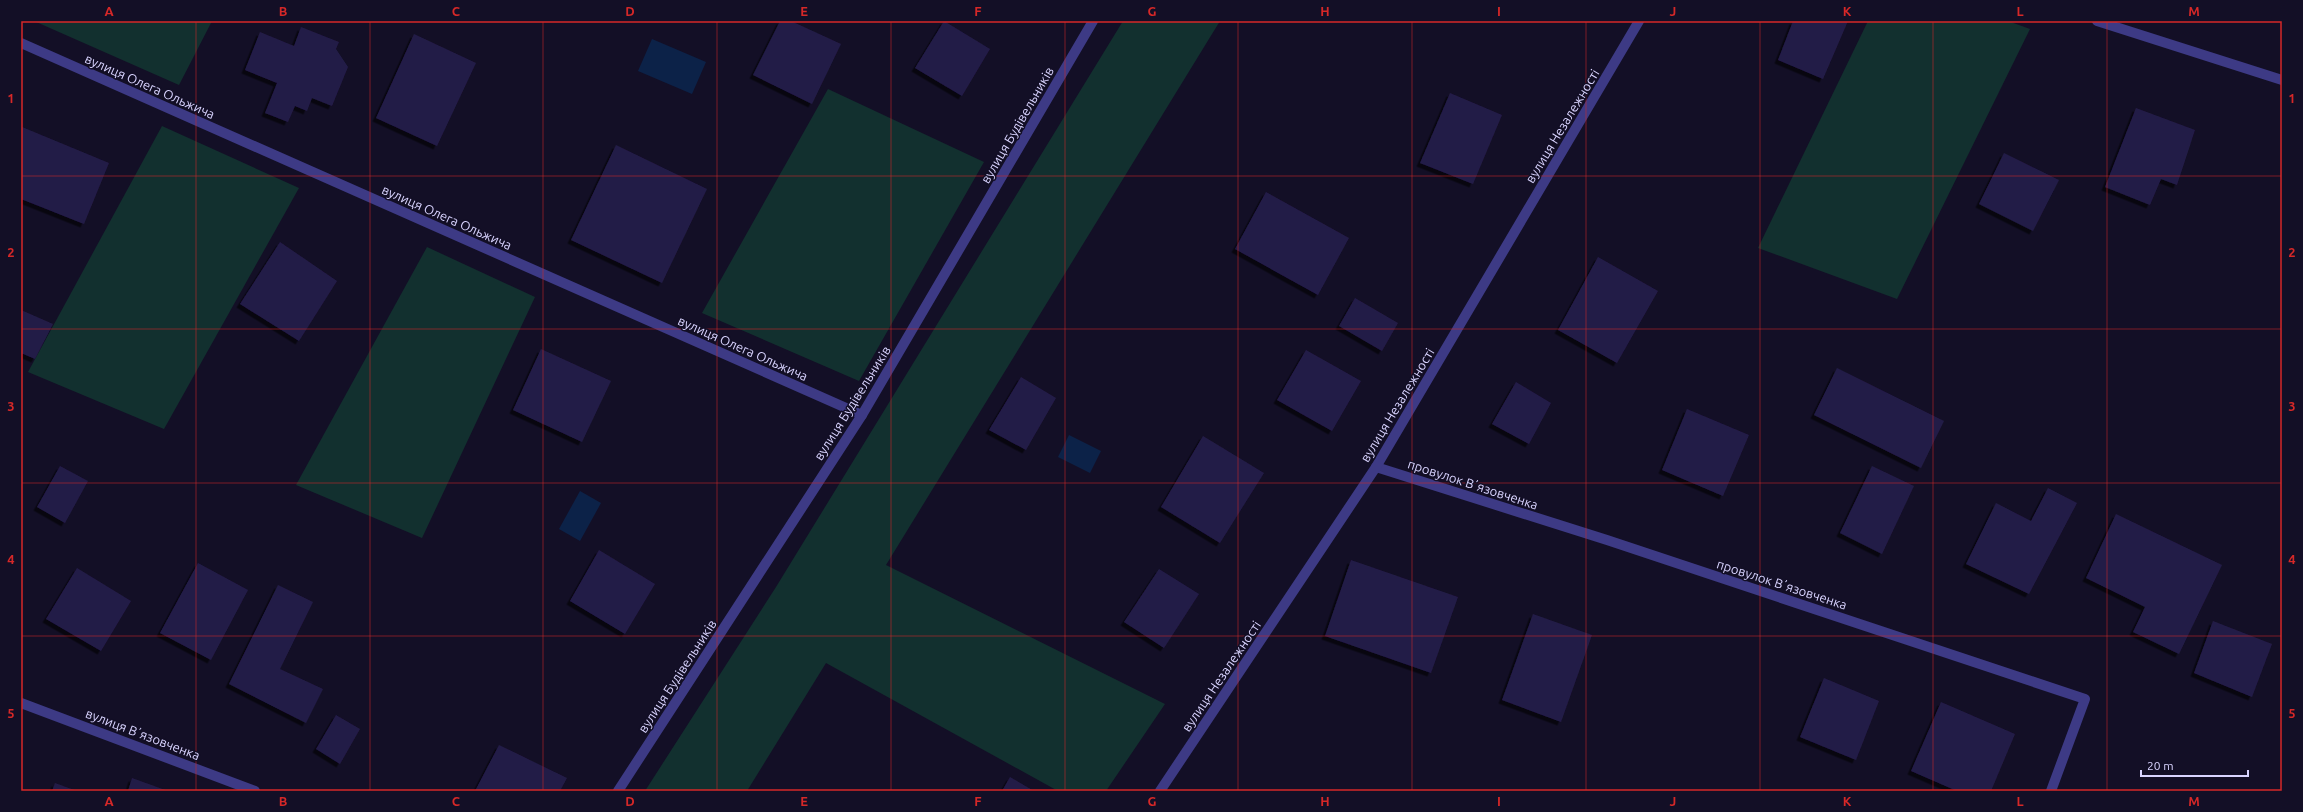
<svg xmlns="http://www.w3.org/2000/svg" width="2303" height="812" font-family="Ubuntu,sans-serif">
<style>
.green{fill:#12302f}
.water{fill:#0c2248}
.building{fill:#241b47;filter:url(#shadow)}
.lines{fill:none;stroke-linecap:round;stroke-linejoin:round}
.minor{stroke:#3d3a85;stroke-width:10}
.grid{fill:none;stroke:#d62828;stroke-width:1;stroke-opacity:0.55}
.labels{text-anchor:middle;stroke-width:3;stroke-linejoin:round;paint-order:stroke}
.street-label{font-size:13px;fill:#d9d4ff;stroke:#130f26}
.neatline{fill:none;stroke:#d62828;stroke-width:1.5}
.grid-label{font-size:13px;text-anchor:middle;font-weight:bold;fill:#d62828}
</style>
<defs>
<filter id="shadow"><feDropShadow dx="-3.5" dy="3.5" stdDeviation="0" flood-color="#0009"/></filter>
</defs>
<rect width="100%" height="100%" fill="#130f26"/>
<!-- green -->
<g class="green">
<polygon points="34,21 212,21 179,85"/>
<polygon points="1123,21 1220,21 886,565 1165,704 1106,791 1058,791 826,663 747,791 645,791 776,587"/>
<polygon points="1868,21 2008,21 2030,29 1897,299 1758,248"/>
<polygon points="828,89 984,162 859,381 702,313"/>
<polygon points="162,126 299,188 164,429 28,372"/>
<polygon points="427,247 535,297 422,538 296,485"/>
</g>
<!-- water -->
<g class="water">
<polygon points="652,39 706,62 692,94 638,71"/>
<polygon points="1069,435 1101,451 1090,473 1058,457"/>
<polygon points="580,491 601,503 580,541 559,529"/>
</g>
<!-- building -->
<g class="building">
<polygon points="780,21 791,21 841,44 812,104 753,75"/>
<polygon points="944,21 990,49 962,96 915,68"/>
<polygon points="1793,21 1848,21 1823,79 1778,60"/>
<polygon points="301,27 339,42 336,49 348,67 332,106 312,98 307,111 295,106 288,122 265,113 277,83 245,70 260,32 294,46"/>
<polygon points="414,34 476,63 437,146 376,118"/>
<polygon points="1450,93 1502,115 1473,184 1420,163"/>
<polygon points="2136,108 2195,130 2177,185 2161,179 2150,205 2105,187"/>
<polygon points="22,127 109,163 84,224 21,199"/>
<polygon points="616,145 707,189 662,283 571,240"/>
<polygon points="2004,153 2059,180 2033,231 1979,204"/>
<polygon points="1266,192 1349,238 1318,295 1235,249"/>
<polygon points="280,242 337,281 299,341 240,304"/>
<polygon points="1598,257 1658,291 1617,363 1558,330"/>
<polygon points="1355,298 1398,323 1382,351 1339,326"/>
<polygon points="21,310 53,324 35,359 21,353"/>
<polygon points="541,349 611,381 582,442 513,410"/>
<polygon points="1306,350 1361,381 1332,431 1277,400"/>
<polygon points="1837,368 1944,421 1921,468 1814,415"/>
<polygon points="1021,377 1056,398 1026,450 989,430"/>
<polygon points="1516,382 1551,403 1529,444 1492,424"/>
<polygon points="1687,409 1749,435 1723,496 1662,470"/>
<polygon points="1203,436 1264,473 1220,543 1161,507"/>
<polygon points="60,466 88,481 65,523 37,507"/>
<polygon points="1872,466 1914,486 1882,554 1840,533"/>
<polygon points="2048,488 2077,503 2029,594 1966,564 1996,503 2031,521"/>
<polygon points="2116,514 2222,565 2179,654 2133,632 2145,607 2086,578"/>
<polygon points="599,550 655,584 625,634 570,601"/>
<polygon points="1351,560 1458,597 1431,673 1325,636"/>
<polygon points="198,563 248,590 211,660 160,633"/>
<polygon points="77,568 131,601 101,651 46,619"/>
<polygon points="1159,569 1199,594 1164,648 1124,622"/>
<polygon points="278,585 313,602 280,669 323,689 306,723 229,684"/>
<polygon points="1533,614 1592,635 1561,722 1502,700"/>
<polygon points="2213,621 2272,644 2252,697 2194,673"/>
<polygon points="1824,678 1879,701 1856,760 1800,737"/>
<polygon points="1941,702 2015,734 1991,791 1957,791 1911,771"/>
<polygon points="336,715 360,729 340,764 316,749"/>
<polygon points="499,745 567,778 560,791 475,791"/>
<polygon points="1010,777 1034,791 1002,791"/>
<polygon points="132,778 168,791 128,791"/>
<polygon points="55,783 77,791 52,791"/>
</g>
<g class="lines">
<!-- minor -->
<g class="minor">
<polyline points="2097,21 2282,80"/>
<polyline points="21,43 862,415"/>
<polyline points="1376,467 1607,540 2085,699 2051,791"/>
<polyline points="21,703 255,791"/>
<polyline points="618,791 862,415 1093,21"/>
<polyline points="1160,791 1376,467 1639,21"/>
</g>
</g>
<!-- grid -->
<path class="grid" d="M 196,21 L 196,791M 370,21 L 370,791M 543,21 L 543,791M 717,21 L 717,791M 891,21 L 891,791M 1065,21 L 1065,791M 1238,21 L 1238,791M 1412,21 L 1412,791M 1586,21 L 1586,791M 1760,21 L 1760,791M 1933,21 L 1933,791M 2107,21 L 2107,791M 21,176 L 2282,176M 21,329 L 2282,329M 21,483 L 2282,483M 21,636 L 2282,636"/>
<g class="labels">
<!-- street labels -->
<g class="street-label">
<text transform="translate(150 86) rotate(24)" y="5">вулиця Олега Ольжича</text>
<text transform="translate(1017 125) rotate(-60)" y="5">вулиця Будівельників</text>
<text transform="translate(1562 126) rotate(-59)" y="5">вулиця Незалежності</text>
<text transform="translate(447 217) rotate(24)" y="5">вулиця Олега Ольжича</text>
<text transform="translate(743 348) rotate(24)" y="5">вулиця Олега Ольжича</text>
<text transform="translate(852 403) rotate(-58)" y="5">вулиця Будівельників</text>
<text transform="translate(1397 405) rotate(-59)" y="5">вулиця Незалежності</text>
<text transform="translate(1473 484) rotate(18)" y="5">провулок Вʼязовченка</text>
<text transform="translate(1782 584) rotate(18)" y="5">провулок Вʼязовченка</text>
<text transform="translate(677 676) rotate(-57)" y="5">вулиця Будівельників</text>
<text transform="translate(1221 676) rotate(-56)" y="5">вулиця Незалежності</text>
<text transform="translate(143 734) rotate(21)" y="5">вулиця Вʼязовченка</text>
</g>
</g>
<!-- border -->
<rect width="2303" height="812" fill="none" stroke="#130f26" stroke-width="44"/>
<!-- scale -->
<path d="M2141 770v6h107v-6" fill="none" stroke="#d9d4ff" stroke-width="2"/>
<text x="2147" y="770" font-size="12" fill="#d9d4ff" stroke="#130f26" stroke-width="3" paint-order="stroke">20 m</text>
<rect x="22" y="22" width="2259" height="768" class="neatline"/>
<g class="grid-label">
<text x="109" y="16">A</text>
<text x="283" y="16">B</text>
<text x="456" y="16">C</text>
<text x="630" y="16">D</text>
<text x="804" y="16">E</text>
<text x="978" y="16">F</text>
<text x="1152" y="16">G</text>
<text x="1325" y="16">H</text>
<text x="1499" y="16">I</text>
<text x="1673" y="16">J</text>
<text x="1847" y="16">K</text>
<text x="2020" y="16">L</text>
<text x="2194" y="16">M</text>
<text x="11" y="103">1</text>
<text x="2292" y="103">1</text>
<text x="11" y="257">2</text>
<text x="2292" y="257">2</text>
<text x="11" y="411">3</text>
<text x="2292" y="411">3</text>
<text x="11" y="564">4</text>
<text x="2292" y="564">4</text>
<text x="11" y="718">5</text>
<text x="2292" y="718">5</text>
<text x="109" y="806">A</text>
<text x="283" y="806">B</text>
<text x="456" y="806">C</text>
<text x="630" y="806">D</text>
<text x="804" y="806">E</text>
<text x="978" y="806">F</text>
<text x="1152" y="806">G</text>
<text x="1325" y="806">H</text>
<text x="1499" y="806">I</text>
<text x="1673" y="806">J</text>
<text x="1847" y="806">K</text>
<text x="2020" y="806">L</text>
<text x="2194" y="806">M</text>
</g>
</svg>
